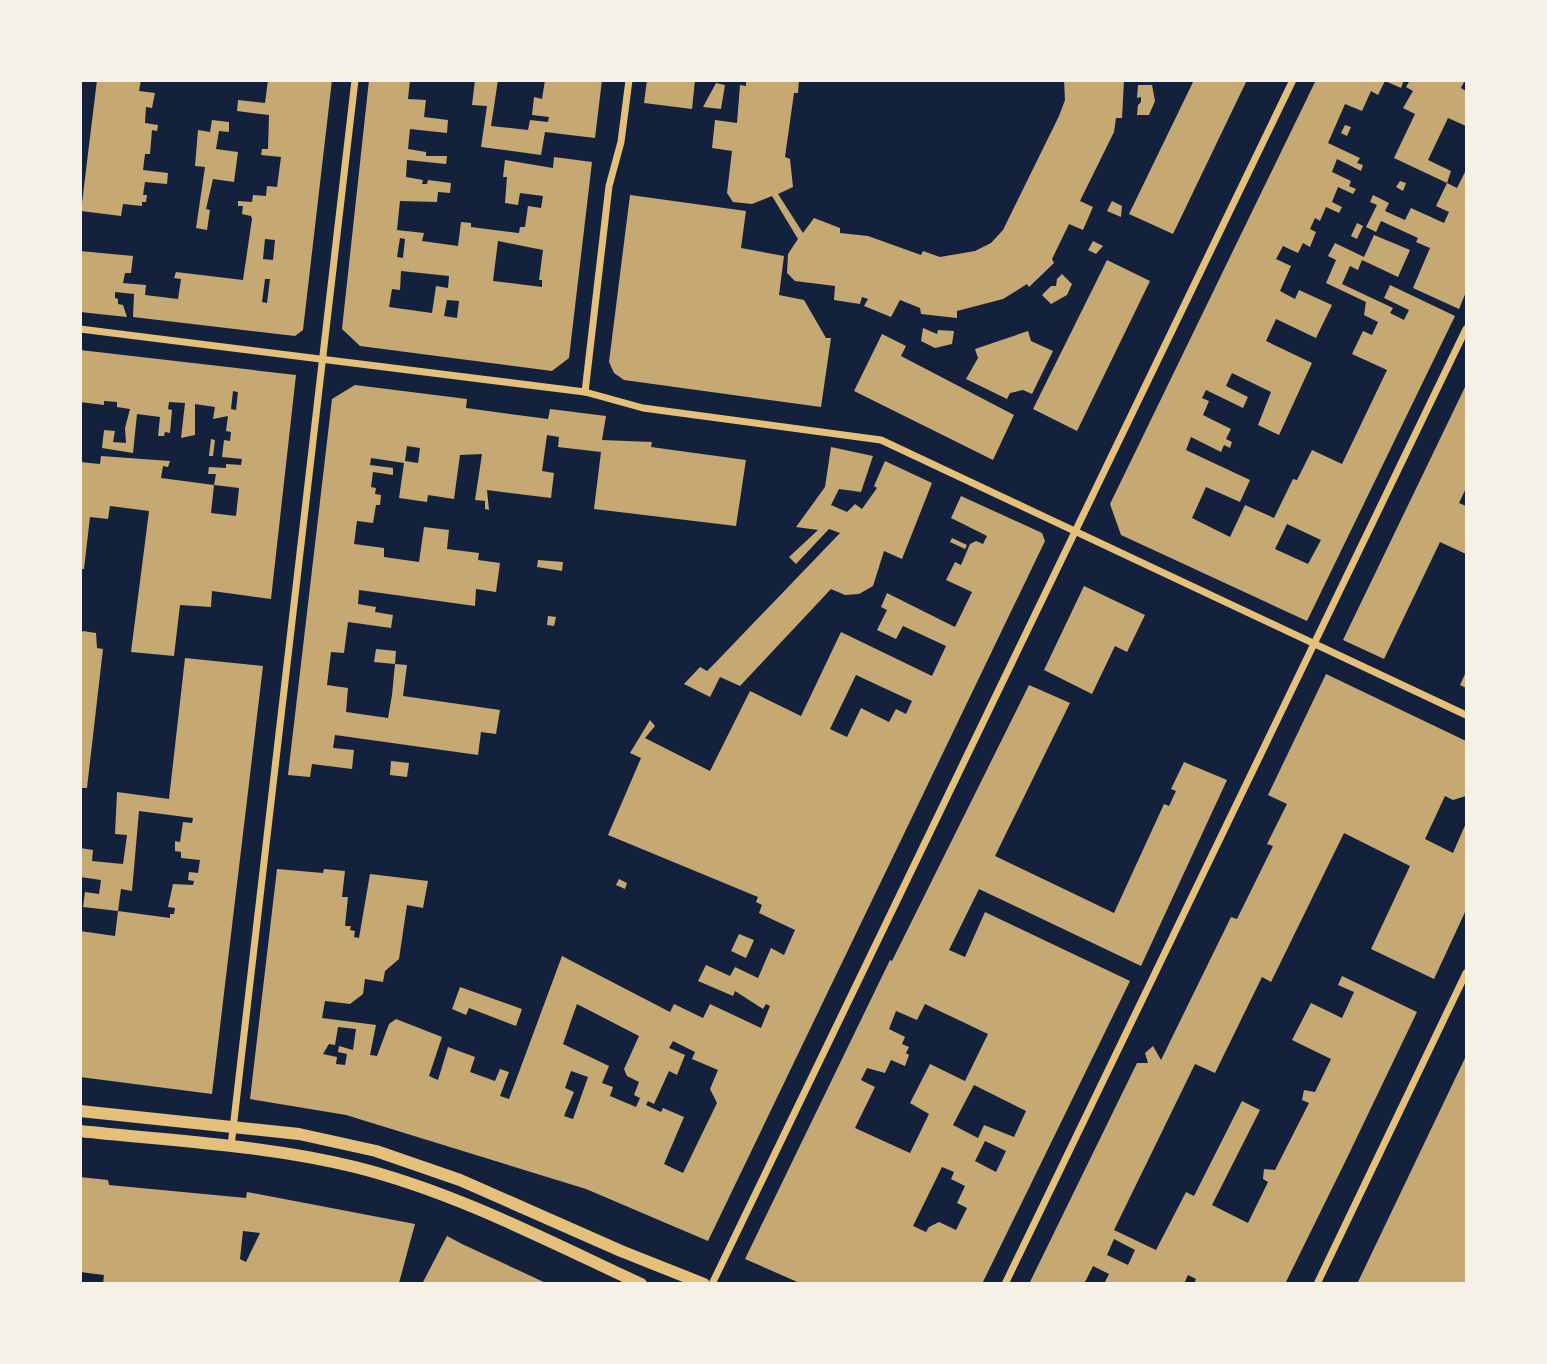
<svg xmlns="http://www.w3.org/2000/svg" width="1547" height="1364" font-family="Quicksand,sans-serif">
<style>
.building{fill:#c6a872;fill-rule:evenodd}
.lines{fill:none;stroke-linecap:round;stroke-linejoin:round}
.minor{stroke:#e5c07b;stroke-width:7}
.tertiary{stroke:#e5c07b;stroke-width:12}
</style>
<rect width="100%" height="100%" fill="#14213d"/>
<!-- building -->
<g class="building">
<polygon points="97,80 141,80 139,91 155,93 152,108 146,107 145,123 158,125 157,131 152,130 150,154 145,154 143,170 168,173 167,184 145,182 143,195 147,195 146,202 142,202 142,206 123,204 121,216 81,211"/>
<path d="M 268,80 L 332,80 L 303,330 L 295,336 L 133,317 L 134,294 L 115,292 L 115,298 L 118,299 L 118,304 L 123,305 L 127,317 L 80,312 L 80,251 L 133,256 L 131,273 L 125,273 L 123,283 L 146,285 L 145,295 L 178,299 L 181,279 L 174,278 L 176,272 L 243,280 L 252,219 L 251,216 L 242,214 L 243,206 L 238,206 L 238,201 L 252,202 L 253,195 L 266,196 L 267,186 L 277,187 L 281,157 L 261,155 L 262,149 L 268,149 L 269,115 L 237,111 L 238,100 L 265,103 ZM 265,239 L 275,240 L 273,260 L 263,259 ZM 265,279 L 270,279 L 267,303 L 262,302 Z"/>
<path d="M 369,80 L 410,80 L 408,99 L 426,100 L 424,117 L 448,120 L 447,133 L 410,129 L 408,149 L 426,152 L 426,156 L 447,156 L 446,164 L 407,160 L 406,177 L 423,180 L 422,184 L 427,184 L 428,180 L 451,183 L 450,193 L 438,192 L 437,202 L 400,201 L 397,230 L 424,233 L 422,241 L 458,246 L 461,222 L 471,223 L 471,227 L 519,233 L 520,227 L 525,227 L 528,206 L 541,208 L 543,196 L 520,193 L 518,205 L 505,203 L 507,177 L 503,177 L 505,160 L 553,168 L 554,157 L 592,162 L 569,358 L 552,371 L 360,346 L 342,329 ZM 400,238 L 405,239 L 403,258 L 397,257 ZM 498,241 L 543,250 L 539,280 L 542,280 L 542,287 L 493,281 ZM 401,271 L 449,276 L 448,288 L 436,286 L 432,313 L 389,307 L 392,289 L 400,290 ZM 447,300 L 459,301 L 457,318 L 444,316 Z"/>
<polygon points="475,80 498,80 491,126 528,130 530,120 548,122 549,117 532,115 534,97 542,99 545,80 602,80 595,138 545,132 541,155 481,147 487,106 472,105"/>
<polygon points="647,80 695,80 692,109 644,103"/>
<polygon points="746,80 799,80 798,93 794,93 785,157 790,159 793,187 778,194 803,233 814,218 840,228 840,233 868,236 921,255 923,251 940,257 975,251 991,243 1003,230 1059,116 1065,100 1064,80 1124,81 1122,118 1116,118 1114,132 1080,201 1093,207 1083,230 1069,224 1052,259 1054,263 1029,287 1027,284 1003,299 957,311 957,318 921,314 920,308 900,300 891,317 864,306 868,299 862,297 860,304 834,300 835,286 795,281 787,273 788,254 798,239 772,196 752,204 733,202 727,193 732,151 712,148 715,120 737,123 740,85 746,86"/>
<polygon points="1194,80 1247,80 1173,234 1129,214"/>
<path d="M 1316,80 L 1404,80 L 1401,88 L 1385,81 L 1378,95 L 1371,91 L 1362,111 L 1345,104 L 1328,143 L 1360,158 L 1357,163 L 1363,165 L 1361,171 L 1337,159 L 1332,172 L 1351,181 L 1349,186 L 1356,189 L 1353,194 L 1338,187 L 1332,202 L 1342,207 L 1339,213 L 1326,207 L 1320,221 L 1315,218 L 1310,229 L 1316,232 L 1310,247 L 1303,243 L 1298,253 L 1283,246 L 1276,259 L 1291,266 L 1280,291 L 1295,299 L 1299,290 L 1332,305 L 1316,338 L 1276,319 L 1266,341 L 1312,363 L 1279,435 L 1258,425 L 1271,392 L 1232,373 L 1226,386 L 1248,397 L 1243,408 L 1206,390 L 1202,398 L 1209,401 L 1203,415 L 1231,429 L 1226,439 L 1232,442 L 1230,448 L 1224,445 L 1221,452 L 1191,437 L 1186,450 L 1250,480 L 1240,502 L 1206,487 L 1192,518 L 1230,537 L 1245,505 L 1274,518 L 1293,479 L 1297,480 L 1312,450 L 1342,464 L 1387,370 L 1352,354 L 1363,331 L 1372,335 L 1378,322 L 1364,315 L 1366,302 L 1326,283 L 1336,260 L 1328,256 L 1335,243 L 1364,257 L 1374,235 L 1410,250 L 1398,277 L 1362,260 L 1358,270 L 1350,266 L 1342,284 L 1393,308 L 1390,313 L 1404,320 L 1409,310 L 1384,298 L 1390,285 L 1455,316 L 1307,621 L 1121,535 L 1110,504 ZM 1287,524 L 1321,540 L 1308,564 L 1275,549 Z"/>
<polygon points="1410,80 1465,80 1461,88 1466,91 1466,126 1448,118 1428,160 1451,171 1447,183 1394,158 1415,114 1403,108 1413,91 1406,87"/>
<polygon points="716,83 725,85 721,109 703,107"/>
<polygon points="1138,85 1152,85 1155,101 1149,115 1137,115 1138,105 1141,102 1141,97 1137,98"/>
<polygon points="212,120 229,122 229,132 219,131 216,149 238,152 234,182 213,179 206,209 210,210 207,230 196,228 205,167 195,166 198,130 210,132"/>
<polygon points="1345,125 1351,127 1347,136 1341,133"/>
<polygon points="1466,170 1466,292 1459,309 1413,288 1430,248 1416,242 1418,238 1381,221 1376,232 1366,227 1377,205 1370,202 1373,195 1389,203 1385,211 1405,220 1411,208 1444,223 1449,212 1436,206 1447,183 1457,188"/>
<polygon points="1400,181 1406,183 1403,191 1396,187"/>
<polygon points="630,195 746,211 741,248 784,256 779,295 804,300 826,338 831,338 821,407 624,380 614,373 609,362"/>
<polygon points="1112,201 1122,206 1121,217 1107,211"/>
<polygon points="1357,223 1363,226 1357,239 1351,236"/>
<polygon points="1093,241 1103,246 1096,254 1088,250"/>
<polygon points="1107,260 1150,281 1077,431 1033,409"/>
<polygon points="1062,274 1072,284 1067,295 1051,304 1042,295 1051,286 1056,286 1057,279"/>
<polygon points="923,328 937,334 938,330 954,331 952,344 935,348 921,341"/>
<polygon points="1028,331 1031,341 1053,351 1032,394 1023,390 1010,393 1007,399 966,379 978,358 975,349"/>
<polygon points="882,334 906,346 901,356 1014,415 993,460 854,391"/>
<path d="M 80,350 L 296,375 L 271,599 L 212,591 L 211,607 L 180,605 L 174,656 L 131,652 L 149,511 L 110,506 L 108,519 L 90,517 L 84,569 L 80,569 L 80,462 L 100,464 L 101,456 L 170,461 L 168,467 L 163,466 L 161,478 L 214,485 L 211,513 L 236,516 L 239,488 L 214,485 L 216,474 L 208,474 L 209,467 L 226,468 L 226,464 L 241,465 L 242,459 L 222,457 L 224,440 L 230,441 L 231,432 L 226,431 L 228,416 L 213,419 L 215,407 L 195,404 L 195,435 L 181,438 L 185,403 L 169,402 L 168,409 L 172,410 L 170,433 L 165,432 L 164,436 L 158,436 L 160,417 L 137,414 L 133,453 L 102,448 L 104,430 L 115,431 L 113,442 L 126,443 L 125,428 L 130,409 L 117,407 L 117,402 L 104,401 L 104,405 L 80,402 ZM 233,391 L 238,392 L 236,410 L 231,409 Z"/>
<path d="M 355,385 L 467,399 L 466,408 L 548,419 L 550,409 L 606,416 L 602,440 L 652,442 L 651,447 L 746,460 L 736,526 L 594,509 L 601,452 L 558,447 L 559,437 L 547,435 L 542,471 L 554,473 L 551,498 L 487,490 L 489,510 L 485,509 L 485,501 L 475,500 L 482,454 L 460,455 L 454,499 L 428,495 L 427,502 L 399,498 L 404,463 L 371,458 L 370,465 L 393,468 L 393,475 L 373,472 L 371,487 L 376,488 L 375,494 L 381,495 L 380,505 L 376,505 L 373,523 L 357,521 L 354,544 L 384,548 L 384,557 L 419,562 L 424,527 L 449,530 L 447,549 L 479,553 L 478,560 L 500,563 L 496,592 L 476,589 L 475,606 L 359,590 L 358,604 L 376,607 L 375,612 L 393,615 L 391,628 L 348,622 L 344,653 L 331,652 L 327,685 L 348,688 L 346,712 L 388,718 L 392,695 L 395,664 L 374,662 L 376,649 L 396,651 L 395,664 L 407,665 L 403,696 L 500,710 L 496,734 L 481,732 L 478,755 L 335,735 L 333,748 L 354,750 L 352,769 L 312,764 L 310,777 L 288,775 L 332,399 ZM 407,446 L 420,448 L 418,463 L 405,461 Z"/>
<polygon points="1466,385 1466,488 1459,503 1466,506 1466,554 1440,542 1384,659 1343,640"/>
<polygon points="211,439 215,440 213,456 209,456"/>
<polygon points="831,447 873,456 861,492 839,489 831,505 847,512 855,504 862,509 877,488 874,486 885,461 932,483 902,559 884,551 873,586 859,594 845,595 831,589 740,686 720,677 710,697 684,684 700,667 707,671 718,660 840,533 829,529 796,564 789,557 818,530 796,527 825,487"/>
<path d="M 961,496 L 1042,533 L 1045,541 L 708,1241 L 586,1189 L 346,1115 L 250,1099 L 277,869 L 323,873 L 324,869 L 345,871 L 342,897 L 348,897 L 345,926 L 351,926 L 350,930 L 355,931 L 354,937 L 359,938 L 370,874 L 428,881 L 423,908 L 407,905 L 399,959 L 385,971 L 383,982 L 365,979 L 363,994 L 350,1004 L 325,1001 L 322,1018 L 376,1025 L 370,1055 L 377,1056 L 389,1024 L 396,1019 L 442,1037 L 429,1076 L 438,1080 L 448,1047 L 475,1057 L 470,1072 L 495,1081 L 500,1069 L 509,1072 L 500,1096 L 509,1099 L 562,956 L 670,1012 L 674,1004 L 703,1018 L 710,1004 L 761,1028 L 770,1006 L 766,1004 L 763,1009 L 735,991 L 733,996 L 698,981 L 706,965 L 730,976 L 735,967 L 758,978 L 771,948 L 784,955 L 795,930 L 759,913 L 762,905 L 756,902 L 758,897 L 608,835 L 641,758 L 630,753 L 650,720 L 655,726 L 645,738 L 710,771 L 750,691 L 801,716 L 841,632 L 932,676 L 946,646 L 903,626 L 896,639 L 877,630 L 887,610 L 881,607 L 887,593 L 955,627 L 972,592 L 946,580 L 955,562 L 961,565 L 970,544 L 976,541 L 983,544 L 987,536 L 951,518 ZM 856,675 L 912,701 L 906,714 L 896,709 L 889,722 L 861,708 L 847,737 L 830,729 ZM 577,1004 L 639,1036 L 624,1069 L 627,1076 L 639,1082 L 634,1095 L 640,1098 L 636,1107 L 610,1096 L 613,1087 L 602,1083 L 609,1066 L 563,1044 ZM 338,1027 L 356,1029 L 353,1050 L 339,1046 L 338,1052 L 347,1054 L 345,1065 L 336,1064 L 337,1057 L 323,1054 L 329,1044 L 335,1045 ZM 673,1041 L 695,1052 L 692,1059 L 718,1070 L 710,1089 L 717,1103 L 683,1173 L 664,1164 L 684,1117 L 663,1108 L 661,1112 L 646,1105 L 648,1101 L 654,1104 L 669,1071 L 677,1075 L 685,1055 L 669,1048 ZM 571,1071 L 588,1077 L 573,1119 L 564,1116 L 574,1092 L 565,1088 Z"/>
<polygon points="952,538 967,545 965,549 950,542"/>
<polygon points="538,560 563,562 562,571 537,567"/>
<polygon points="1084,586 1145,615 1127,652 1115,646 1092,694 1044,670"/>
<polygon points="548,616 556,617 554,626 547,625"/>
<polygon points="83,631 96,633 97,648 103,649 87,788 80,788 80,634"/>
<polygon points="185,658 263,666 212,1094 80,1077 80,931 115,936 118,911 170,918 170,914 174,914 175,908 168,907 173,884 193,885 194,881 188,880 189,872 198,873 200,860 181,858 181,852 175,851 175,841 180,842 183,822 192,823 193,818 139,811 132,891 121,889 118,911 83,907 85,892 99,894 101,880 80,877 80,848 93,850 92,861 123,864 127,835 115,834 117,792 169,799"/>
<polygon points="1466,672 1466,688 1460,685"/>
<path d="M 1326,674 L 1466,741 L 1466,796 L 1453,800 L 1445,796 L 1425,839 L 1453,853 L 1466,823 L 1466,910 L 1434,979 L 1371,949 L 1410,866 L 1344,833 L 1271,982 L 1262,977 L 1215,1073 L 1195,1064 L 1114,1230 L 1156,1250 L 1186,1192 L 1194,1196 L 1242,1101 L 1260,1110 L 1212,1205 L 1248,1223 L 1268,1182 L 1263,1179 L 1264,1169 L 1275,1170 L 1309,1103 L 1302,1100 L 1304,1090 L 1315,1092 L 1331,1059 L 1292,1040 L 1311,1003 L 1342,1018 L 1354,992 L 1338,985 L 1342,976 L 1417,1012 L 1347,1158 L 1285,1284 L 1194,1284 L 1196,1279 L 1188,1275 L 1184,1284 L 1104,1284 L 1109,1274 L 1093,1266 L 1084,1284 L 1029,1284 L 1137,1063 L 1148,1063 L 1145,1053 L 1153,1046 L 1161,1060 L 1231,917 L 1237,919 L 1273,846 L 1267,844 L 1287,804 L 1268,795 ZM 1114,1239 L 1135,1250 L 1128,1265 L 1107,1255 Z"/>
<path d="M 1029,685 L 1070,703 L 995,856 L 1114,913 L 1164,804 L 1169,806 L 1176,791 L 1171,789 L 1184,762 L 1227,780 L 1141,966 L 979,889 L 949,950 L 965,957 L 985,912 L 1130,981 L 982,1284 L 802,1284 L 745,1259 L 890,960 L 892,961 ZM 925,1004 L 988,1034 L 965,1081 L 930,1064 L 910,1103 L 929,1114 L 910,1153 L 855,1128 L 875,1087 L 861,1080 L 867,1068 L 885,1073 L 891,1060 L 905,1066 L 909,1055 L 906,1053 L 909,1047 L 902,1044 L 905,1037 L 889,1029 L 896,1011 L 917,1020 ZM 974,1085 L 1026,1111 L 1014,1137 L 984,1125 L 978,1138 L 953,1125 ZM 985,1141 L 1006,1151 L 996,1172 L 975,1161 ZM 942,1167 L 954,1172 L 951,1179 L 965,1186 L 957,1203 L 967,1208 L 956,1230 L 939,1222 L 929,1227 L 926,1232 L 913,1226 Z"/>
<polygon points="391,761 409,763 407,777 390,775"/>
<polygon points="619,879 627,883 625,889 616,885"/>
<polygon points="739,934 754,940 746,958 731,951"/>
<polygon points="460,987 522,1009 516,1026 469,1008 466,1015 452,1009"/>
<polygon points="1466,1056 1466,1284 1357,1284"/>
<path d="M 80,1177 L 108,1180 L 109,1185 L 246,1198 L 247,1192 L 415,1224 L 399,1283 L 395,1284 L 103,1284 L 104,1275 L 80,1272 ZM 243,1231 L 260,1233 L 246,1262 L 240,1259 Z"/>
<polygon points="447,1236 462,1244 548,1284 422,1284"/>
</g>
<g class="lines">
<!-- minor -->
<g class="minor">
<polyline points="80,329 585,392 643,408 881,440 1466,715"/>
<polyline points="585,392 609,186 621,142 629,80"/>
<polyline points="231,1146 355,80"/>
<polyline points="712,1284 1293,80"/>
<polyline points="1005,1284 1466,329"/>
<polyline points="1317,1284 1466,973"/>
</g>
<!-- tertiary -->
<g class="tertiary">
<polyline points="80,1111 299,1134 376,1151 460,1180 621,1251 704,1284"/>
<path d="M 80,1131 C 172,1141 266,1145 355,1167 C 455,1192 548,1241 641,1284"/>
</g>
</g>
<!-- border -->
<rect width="1547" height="1364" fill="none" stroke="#f6f1e7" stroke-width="164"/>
</svg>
